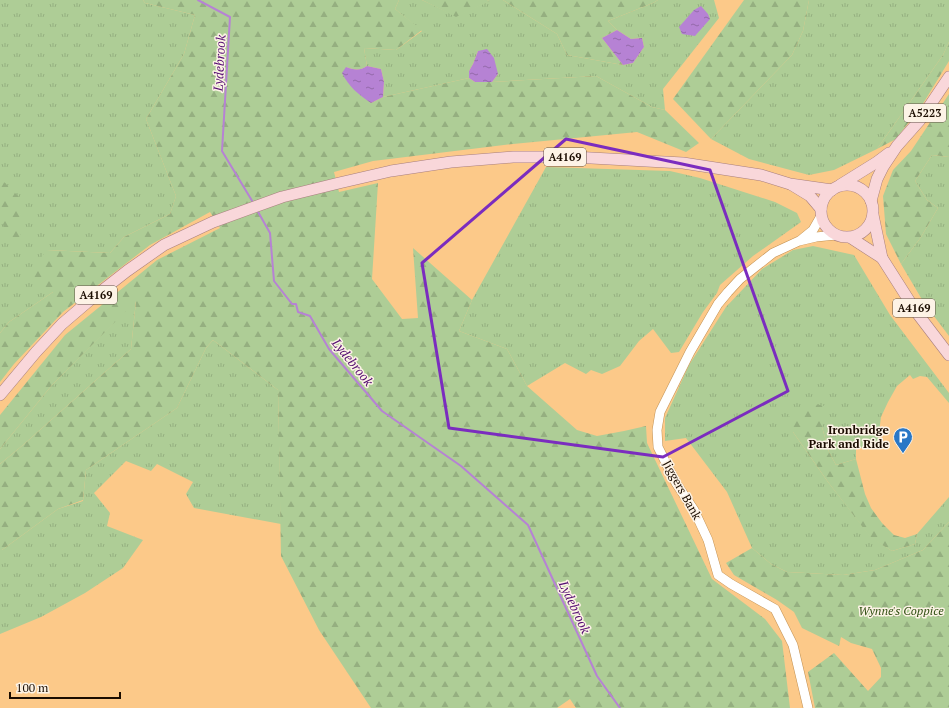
<svg xmlns="http://www.w3.org/2000/svg" width="949" height="708" font-family="'PT Serif',serif">
<style>
.grass{fill:url(#grass-tufts)}
.forest{fill:url(#forest-firs)}
.water{fill:url(#water-ripples)}
.lines{fill:none;stroke-linecap:round;stroke-linejoin:round}
.stream{stroke:#b682d4;stroke-width:2}
.tertiary-casing{stroke:#c19051;stroke-width:10}
.primary-casing{stroke:#a87e7e;stroke-width:12}
.tertiary{stroke:#fff;stroke-width:9}
.primary{stroke:#f9d7da;stroke-width:11}
.marked{fill:none;stroke:#7b2cbf;stroke-width:3;stroke-linejoin:round}
.labels{text-anchor:middle;stroke-width:3;stroke-linejoin:round;paint-order:stroke}
.shield{fill:#fdf3e6;stroke:#5e5145;stroke-width:1}
.shield-label{font-size:11px;font-weight:bold;fill:#1a0c00}
.poi-label{font-size:12px;font-weight:bold;fill:#1a0c00;stroke:#fdf3e6;text-anchor:end}
.street-label{font-size:12px;fill:#1a0c00;stroke:#fdf3e6}
.park-label{font-size:12px;font-style:italic;fill:#315013;stroke:#fdf3e6}
.water-label{font-size:13px;font-style:italic;fill:#540d72;stroke:#fdf3e6}
</style>
<defs>
<pattern id="grass-tufts" width="24" height="20" patternUnits="userSpaceOnUse"><rect width="24" height="20" fill="#aecd96"/><path d="M3 7l-1-3M5 7V3M7 7l1-3M15 17l-1-3M17 17v-4M19 17l1-3" fill="none" stroke="#95af80"/></pattern>
<pattern id="forest-firs" width="22" height="20" patternUnits="userSpaceOnUse"><rect width="22" height="20" fill="#aecd96"/><path d="M5 1l3.5 6h-7zM16 11l3.5 6h-7z" fill="#95af80"/></pattern>
<pattern id="water-ripples" width="26" height="14" patternUnits="userSpaceOnUse"><rect width="26" height="14" fill="#b682d4"/><path d="M2 4q2-2 4 0t4 0M15 11q2-2 4 0t4 0" fill="none" stroke="#9369aa"/></pattern>
</defs>
<rect width="100%" height="100%" fill="#fcc989"/>
<!-- grass -->
<g class="grass">
<polygon points="0,0 143,0 145,3 195,15 184,54 146,119 176,196 170,214 124,237 110,253 47,250 53,292 9,322 0,333"/>
<polygon points="399,0 422,0 456,16 489,1 487,0 503,0 557,34 567,55 623,65 633,63 644,47 642,38 631,39 617,30 608,21 653,3 658,0 714,0 719,18 663,89 665,110 652,107 596,76 492,82 498,74 478,51 473,64 469,71 469,78 383,97 384,82 381,69 367,66 364,48 396,50 422,31 395,9"/>
<polygon points="809,0 949,0 949,42 943,55 877,149 834,170 809,175 749,159 711,139 792,55 803,31"/>
<polygon points="932,155 949,157 949,336 924,303 901,264 921,237 938,208 927,200 915,181"/>
<polygon points="546,167 670,171 700,178 775,202 797,213 801,222 753,256 720,285 717,293 703,312 679,352 671,353 653,329 639,341 620,366 602,374 591,370 586,374 565,363 527,386 507,349 459,331 472,300"/>
<polygon points="813,246 854,255 890,315 949,393 949,403 927,377 920,376 913,379 910,375 897,386 888,402 881,417 877,448 856,448 856,459 836,465 829,452 822,427 793,432 828,482 871,537 892,551 915,544 917,534 949,497 949,522 923,550 875,570 843,575 787,572 771,564 752,548 727,492 686,438 665,441 665,418 689,365 726,307 762,269 793,250"/>
<polygon points="136,300 131,349 23,445 0,464 0,449 52,385"/>
<polygon points="213,340 278,390 281,524 194,508 186,494 193,482 157,464 151,471 126,461 94,493 110,513 107,526 143,540 123,568 85,593 41,617 0,634 0,550 2,550 58,509 83,501 86,470 177,408 206,348"/>
</g>
<!-- forest -->
<g class="forest">
<path d="M 143,0 L 399,0 L 395,9 L 422,30 L 396,50 L 364,48 L 367,66 C 360,71 354,70 346,67 L 371,103 L 383,97 L 469,78 L 475,82 L 492,82 L 596,76 L 652,107 L 665,110 L 699,143 L 686,152 L 637,132 L 513,144 L 373,161 L 334,172 L 339,192 L 378,183 L 372,279 L 402,319 L 418,318 L 413,248 L 472,300 L 459,331 L 507,349 L 527,386 L 577,430 L 597,436 L 624,431 L 646,426 L 647,443 L 712,579 L 765,619 L 782,641 L 790,708 L 576,708 L 570,699 L 557,708 L 371,708 L 319,630 L 281,556 L 278,390 L 213,340 L 206,348 L 177,408 L 86,470 L 83,500 L 58,509 L 2,550 L 0,550 L 0,464 L 23,445 L 131,349 L 136,301 L 52,385 L 0,449 L 0,415 L 65,335 L 157,260 L 220,228 L 210,212 L 150,245 L 63,312 L 14,364 L 0,382 L 0,333 L 9,322 L 53,292 L 24,279 L 47,250 L 110,253 L 124,237 L 170,214 L 176,196 L 146,119 L 184,54 L 195,15 L 145,3 Z"/>
<polygon points="422,0 487,0 490,1 456,17"/>
<polygon points="503,0 658,0 653,3 608,21 617,30 602,38 623,65 567,55 557,34"/>
<polygon points="744,0 809,0 803,31 792,55 711,139 673,99"/>
<polygon points="949,42 949,61 924,102 896,139 877,149 943,55"/>
<polygon points="949,94 949,157 932,155 915,181 927,200 938,208 921,237 901,264 886,234 883,196 893,170 911,151"/>
<polygon points="0,178 22,200 20,239 6,239 0,209"/>
<polygon points="815,404 825,406 822,427 829,452 836,465 856,459 865,494 871,508 882,523 894,535 905,538 917,534 915,544 892,551 871,538 828,482 793,432 788,417"/>
<polygon points="949,522 949,708 815,708 808,672 834,653 868,691 881,677 881,668 872,649 851,643 841,637 839,646 802,628 794,612 777,600 734,575 726,563 752,548 771,564 787,572 843,575 875,570 923,550"/>
</g>
<!-- water -->
<g class="water">
<polygon points="701,6 708,14 710,19 695,36 682,34 679,27 694,10"/>
<polygon points="617,30 631,39 642,38 644,47 633,63 623,65 602,38"/>
<polygon points="487,49 494,58 498,74 492,82 475,82 469,78 469,71 473,64 478,51"/>
<path d="M 367,66 L 381,69 L 384,82 L 383,97 L 371,103 C 358,94 349,87 342,73 L 346,67 C 354,70 360,71 367,66 Z"/>
</g>
<g class="lines">
<!-- stream -->
<g class="stream">
<polyline points="198,0 230,17 222,151 254,204"/>
<polyline points="257,210 270,233 274,281 292,304 296,304 298,312 310,316 329,349 382,411 461,466 528,525 597,676 620,708"/>
</g>
<defs>
<g id="tertiary">
<polyline points="802,239 813,230 821,216"/>
<polyline points="808,708 793,645 775,609 731,584 718,575 708,540 694,510 676,483 658,447 657,430 660,412 690,352 718,304 728,292 740,279 773,253 799,241 816,237 836,235"/>
</g>
<g id="primary">
<circle cx="847" cy="211" r="26"/>
<polyline points="792,185 810,196 821,209"/>
<polyline points="840,185 877,162 889,153"/>
<polyline points="871,201 877,179 883,167 897,146 920,120 949,77"/>
<polyline points="873,215 882,258 917,313 949,355"/>
<polyline points="851,238 882,258"/>
<polyline points="0,395 36,352 62,324 90,300 127,271 164,245 213,222 282,197 339,183 391,171 451,162 513,157 573,157 683,163 761,175 790,184 832,190"/>
</g>
</defs>
<!-- tertiary casing -->
<use href="#tertiary" class="tertiary-casing"/>
<!-- primary casing -->
<use href="#primary" class="primary-casing"/>
<!-- tertiary -->
<use href="#tertiary" class="tertiary"/>
<!-- primary -->
<use href="#primary" class="primary"/>
</g>
<!-- marked area -->
<path class="marked" d="M 566,139 L 710,170 L 788,391 L 663,457 L 449,428 L 422,263 Z"/>
<!-- icons -->
<defs>
<symbol id="parking-pin" viewBox="-11 -11 22 30"><path d="M0 17L-7.5 6A9.5 9.5 0 1 1 7.5 6Z" fill="#2977c6" stroke="#fdf3e6"/><path d="M-3.5-5.5H1a3.5 3.5 0 0 1 0 7H-1V5.5H-3.5ZM-1-3.4V-.6H.8a1.4 1.4 0 0 0 0-2.8Z" fill="#fff"/></symbol>
</defs>
<g fill-rule="evenodd">
<use href="#parking-pin" x="892" y="426" width="22" height="30"/>
</g>
<g class="labels">
<!-- shield labels -->
<g class="shield">
<rect x="904" y="104" width="42" height="18" rx="3"/>
<rect x="544" y="148" width="42" height="18" rx="3"/>
<rect x="75" y="286" width="42" height="18" rx="3"/>
<rect x="893" y="299" width="42" height="18" rx="3"/>
</g>
<g class="shield-label">
<text x="925" y="117">A5223</text>
<text x="565" y="161">A4169</text>
<text x="96" y="299">A4169</text>
<text x="914" y="312">A4169</text>
</g>
<!-- poi labels -->
<g class="poi-label">
<text x="889" y="434">Ironbridge<tspan x="889" dy="14">Park and Ride</tspan></text>
</g>
<!-- street labels -->
<g class="street-label">
<text transform="translate(682 490) rotate(61)" y="4">Jiggers Bank</text>
</g>
<!-- park labels -->
<g class="park-label">
<text x="901" y="615">Wynne's Coppice</text>
</g>
<!-- water labels -->
<g class="water-label">
<text transform="translate(219 63) rotate(-87)" y="5">Lydebrook</text>
<text transform="translate(353 362) rotate(51)" y="5">Lydebrook</text>
<text transform="translate(575 607) rotate(65)" y="5">Lydebrook</text>
</g>
</g>
<!-- scale -->
<path d="M10 692v6h110v-6" fill="none" stroke="#1a0c00" stroke-width="2"/>
<text x="16" y="692" font-size="12" fill="#1a0c00" stroke="#fdf3e6" stroke-width="3" paint-order="stroke">100 m</text>
</svg>
